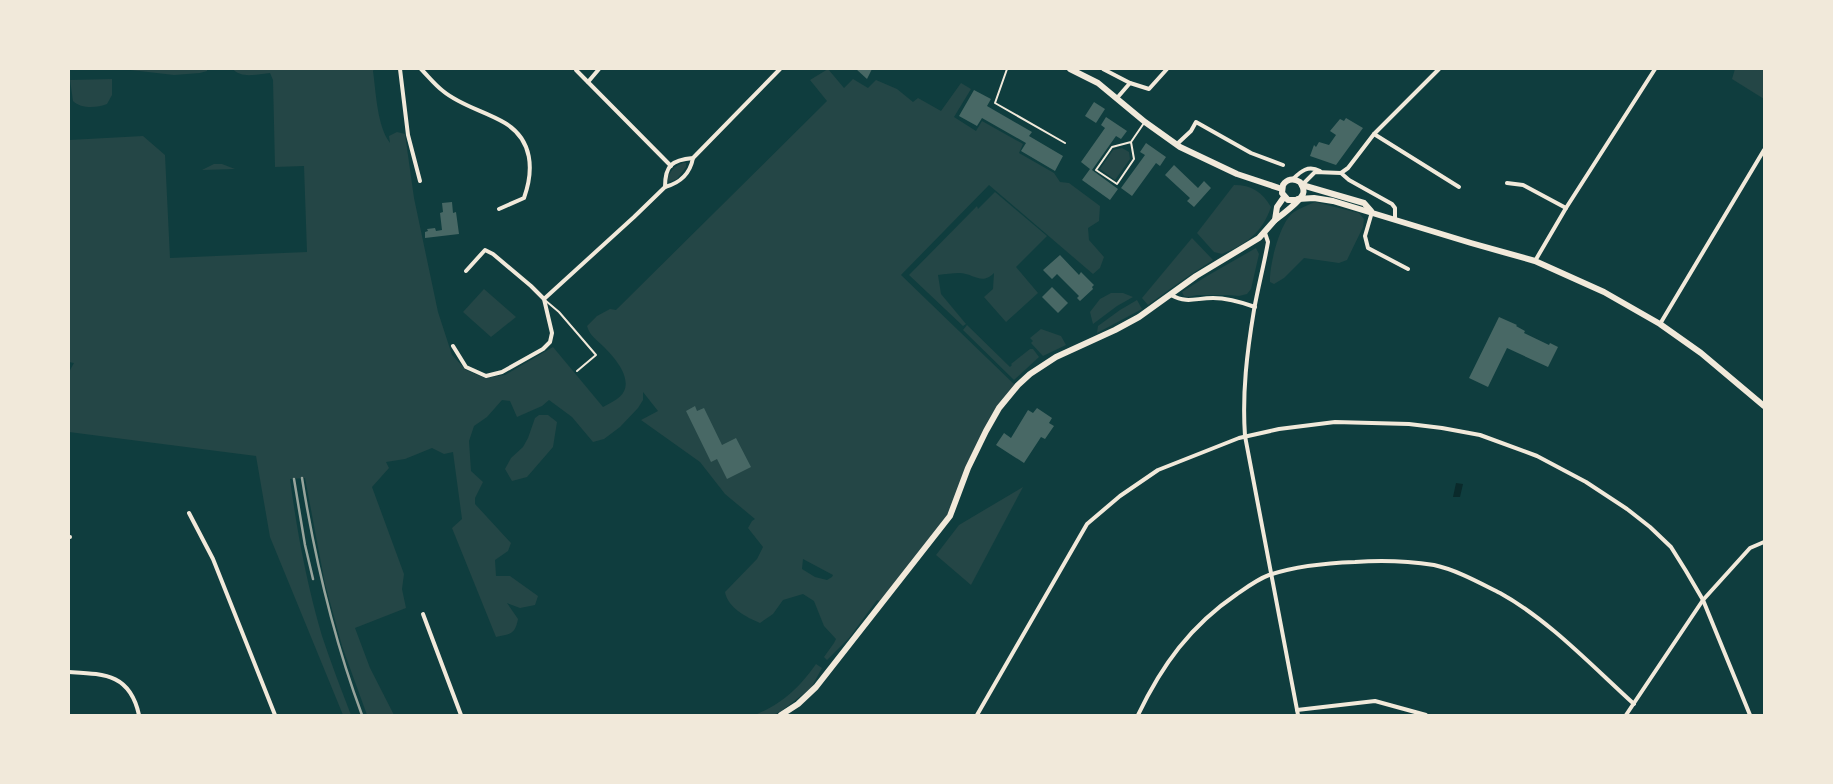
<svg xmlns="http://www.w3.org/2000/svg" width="1833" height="784" font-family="'Varela Round',sans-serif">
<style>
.green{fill:#244646;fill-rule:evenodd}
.water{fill:#0a2a2b}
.building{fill:#486865}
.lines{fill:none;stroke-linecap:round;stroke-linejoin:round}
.service{stroke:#f1e9da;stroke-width:2}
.minor{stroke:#f1e9da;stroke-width:4}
.primary{stroke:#f1e9da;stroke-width:6}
.rail{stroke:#97a49c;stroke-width:2.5}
</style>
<rect width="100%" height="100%" fill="#0f3d3e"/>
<!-- green -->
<g class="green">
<polygon points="122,69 207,69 207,71 200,73 174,75"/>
<path d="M 233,69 L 374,69 L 373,71 C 376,92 377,126 390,143 L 389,136 L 397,132 L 405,134 L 414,198 L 438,312 L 452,355 L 466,370 L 485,378 L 505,375 L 553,347 L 603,407 C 608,404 613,402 617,399 C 638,384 616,359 604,347 C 596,339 590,336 587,326 L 597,316 L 610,309 L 616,310 L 827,101 L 810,80 L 828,69 L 844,88 L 853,79 L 868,88 L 876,80 L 897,89 L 913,102 L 918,98 L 941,111 L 961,83 L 971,89 L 954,117 L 976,131 L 982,121 L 1023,144 L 1019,153 L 1054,173 L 1060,182 L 1069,183 L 1100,206 L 1099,221 L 1088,228 L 1089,240 L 1104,257 L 1100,268 L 1093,274 L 989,185 L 901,275 L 1018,388 L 1002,410 L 975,456 L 959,495 L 934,539 L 882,602 L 877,600 L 849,638 L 827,660 L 824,657 L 834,643 L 836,639 L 824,626 L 814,601 L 803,594 L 783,600 L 773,614 L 760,623 C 746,617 728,608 725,592 L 757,559 L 763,547 L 748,528 L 752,521 L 755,519 L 725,494 L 700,462 L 641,420 L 658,411 L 643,392 L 643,400 L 638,408 L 620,427 L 604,439 L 593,442 L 572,417 L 549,400 L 542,406 L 517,417 L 510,401 L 502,400 L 487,417 L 474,426 L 469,441 L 471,471 L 483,482 L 475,498 L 475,504 L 511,543 L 508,551 L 495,560 L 496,576 L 510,576 L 538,596 L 535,605 L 520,608 L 507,603 L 518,619 C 515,635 510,634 496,637 L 452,528 L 462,519 L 453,452 L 444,454 L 432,448 L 405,459 L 386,462 L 389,468 L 372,487 L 404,574 L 402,589 L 406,608 L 355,628 L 370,668 L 394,715 L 367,715 L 342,646 L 325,584 L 305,478 L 290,479 C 297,532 307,585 322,636 C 331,663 341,689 351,715 L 343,715 L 270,537 L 256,456 L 69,432 L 69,372 L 74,363 L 69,362 L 69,140 L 143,136 L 165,155 L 170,258 L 307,252 L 304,166 L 275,167 L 273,80 L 270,73 C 258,74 241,79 233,69 ZM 803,559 L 833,575 L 832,577 L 827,580 L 815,577 L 802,569 Z"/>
<polygon points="1735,69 1764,69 1764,99 1732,79"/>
<path d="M 112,79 L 112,95 L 107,104 C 97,108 81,109 73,101 L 70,80 Z"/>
<polygon points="1122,148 1129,152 1130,159 1115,180 1100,169 1113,150"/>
<path d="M 683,163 L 686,163 L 686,167 L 677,179 L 669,182 L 667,180 C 670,171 674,166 683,163 Z"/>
<polygon points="214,164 222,164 235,169 202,170"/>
<path d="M 1234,185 C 1252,185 1262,192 1271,207 C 1262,233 1246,244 1222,254 L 1214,252 L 1197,233 Z"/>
<path d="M 995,192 L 1047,236 L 1016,267 L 1038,293 L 1006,322 L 984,297 L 993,289 L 994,273 C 981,286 974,273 959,273 C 953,273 945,274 938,275 L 941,294 L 966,324 L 963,326 L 909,275 L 977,206 L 978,209 Z"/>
<path d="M 1315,202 L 1359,213 L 1364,219 L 1363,227 L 1347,260 L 1339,263 L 1304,258 L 1284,278 L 1274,284 L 1270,282 C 1269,266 1280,221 1294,212 C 1300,208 1308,205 1315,202 Z"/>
<polygon points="1192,238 1213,260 1184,279 1148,305 1142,298"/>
<polygon points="1256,248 1259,254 1251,289 1247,294 1239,296 1228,295 1197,295 1188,297 1184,296 1182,292 1207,276"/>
<polygon points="484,289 516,317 491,337 463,312"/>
<polygon points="1111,293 1123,293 1133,297 1117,306 1093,324 1090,312 1100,299"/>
<polygon points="1137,300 1142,309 1097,333 1098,326 1120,310"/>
<polygon points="967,325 1010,367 1012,365 1011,364 1030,349 1033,349 1039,357 1014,380 963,330"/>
<polygon points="1041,329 1061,336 1066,345 1043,356 1031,343 1033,341 1030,338"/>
<polygon points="539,415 548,415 557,422 553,447 527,477 512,481 505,469 511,458 523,447 528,438 535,418"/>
<polygon points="1023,487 971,585 936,555 959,525"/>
<path d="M 816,664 L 822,668 L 811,688 L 780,712 L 773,715 L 755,715 C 783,703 798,689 816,664 Z"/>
</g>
<!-- water -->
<polygon class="water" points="1456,483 1463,484 1460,497 1453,497"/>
<!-- building -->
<g class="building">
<polygon points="856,69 872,69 867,79"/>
<polygon points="974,90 991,99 987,106 1032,132 1029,136 1063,156 1055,171 1021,151 1026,143 982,118 977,126 959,116"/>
<polygon points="1094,102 1105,109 1096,123 1085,116"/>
<polygon points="1106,117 1127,131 1121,139 1116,136 1092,170 1118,189 1110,200 1082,180 1090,169 1081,162 1105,128 1101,125"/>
<polygon points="1346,118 1363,128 1336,165 1310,156 1314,145 1316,147 1319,142 1329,145 1336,135 1330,131 1340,119 1344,121"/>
<polygon points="1146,143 1166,157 1160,166 1156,163 1132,196 1121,188 1145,155 1140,152"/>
<polygon points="1174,165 1198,188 1204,181 1211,188 1194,207 1187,201 1190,198 1165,175"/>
<polygon points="452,202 453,213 456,212 459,234 425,238 425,232 428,231 427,229 435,228 436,231 442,230 440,213 443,212 442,203"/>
<polygon points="1060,255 1079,275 1081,272 1094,285 1092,287 1093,289 1080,301 1077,298 1079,296 1057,274 1052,279 1043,270"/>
<polygon points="1052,287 1068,303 1058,313 1042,297"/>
<polygon points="1499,317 1517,325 1516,326 1525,331 1524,333 1549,345 1550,343 1558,347 1548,367 1507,348 1488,387 1469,378"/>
<polygon points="695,406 697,411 704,408 722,445 736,438 751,467 727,479 717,459 711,462 686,411"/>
<polygon points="1037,408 1052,418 1049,423 1054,426 1045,439 1041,437 1024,463 996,445 1004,433 1011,438 1028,410 1033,413"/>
</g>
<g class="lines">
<!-- service -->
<g class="service">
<polyline points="1007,69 995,103 1065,143"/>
<polyline points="1131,142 1134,159 1117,184 1096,170 1112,147 1131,142 1144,123"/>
<polyline points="546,301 559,312 596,355 577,371"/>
</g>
<!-- minor -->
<g class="minor">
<polyline points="400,69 408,135 420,181"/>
<path d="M 421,69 C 428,76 435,85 443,91 C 461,106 485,111 505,123 C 533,140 534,170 524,198 L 499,209"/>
<polyline points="577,69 576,70 671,166"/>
<polyline points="1103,69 1130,83 1149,89 1167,69"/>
<polyline points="588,82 599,69"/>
<polyline points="1117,98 1130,83"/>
<polyline points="1374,134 1459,187"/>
<polyline points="1177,144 1191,131 1196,122 1251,153 1283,165"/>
<polyline points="1341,173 1349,180 1392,204 1395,208 1395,220"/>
<path d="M 1293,179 C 1301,171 1308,165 1320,171"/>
<polyline points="1507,183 1523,185 1566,208"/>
<polyline points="1302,185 1315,172 1341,173 1348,168 1374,134 1439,69"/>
<path d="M 665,187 C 680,183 690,174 693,158"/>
<polyline points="1372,212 1365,236 1368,248 1408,269"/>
<path d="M 1265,233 L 1268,242 C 1264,265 1258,287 1254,310 C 1247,352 1242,393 1245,436 L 1298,715"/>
<polyline points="1535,261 1566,208 1655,69"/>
<path d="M 1171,295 C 1188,304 1195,298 1213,298 C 1228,298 1241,302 1255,307"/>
<path d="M 544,299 L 634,217 L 665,187 C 665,165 672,160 693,158 L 780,69"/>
<polyline points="1660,324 1764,150"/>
<polyline points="453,346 466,367 486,376 502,372 543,349 550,342 552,333 544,299 531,286 493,254 485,250 466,271"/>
<polyline points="189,513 213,559 275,715"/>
<polyline points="69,537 70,537"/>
<polyline points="423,614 461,715"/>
<path d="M 69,672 C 105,674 130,674 139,715"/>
<polyline points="1297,710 1375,701 1426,715"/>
<polyline points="977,715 1087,524 1120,496 1158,470 1239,438 1279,429 1335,422 1409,424 1442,428 1480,435 1537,456 1586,482 1627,509 1650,527 1671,547 1686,571 1703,600 1750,715"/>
<path d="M 1138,715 C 1162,665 1190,626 1237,594 C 1247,587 1258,579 1269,575 C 1296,566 1327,563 1355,562 C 1381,560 1408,561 1434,565 C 1457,570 1480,583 1500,593 C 1549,620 1592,666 1634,704"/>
<polyline points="1626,715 1703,600 1750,548 1764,542"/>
</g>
<!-- primary -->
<g class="primary">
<polyline points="1070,69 1098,83 1145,122 1180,147 1237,174 1282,189"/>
<polyline points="1302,185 1364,203 1371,211"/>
<polyline points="1298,199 1314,198 1333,201 1471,243 1535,261 1604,292 1660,324 1701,353 1764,406"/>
<path d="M 1275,220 C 1282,215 1300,201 1303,194 C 1305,189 1302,185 1300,182 C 1293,178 1287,179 1283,185 L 1282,193 L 1288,200 L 1296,200"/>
<polyline points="781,715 798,704 816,687 950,516 968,468 986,431 999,408 1018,385 1030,374 1056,357 1115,330 1139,317 1196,276 1259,238 1275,220 1277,207 1284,197"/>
</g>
<!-- rail -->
<g class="rail">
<path d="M 302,478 C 315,560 333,637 362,715"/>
<polyline points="294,479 305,545 313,579"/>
</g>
</g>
<!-- border -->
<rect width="1833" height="784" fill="none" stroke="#f1e9da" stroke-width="140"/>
</svg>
